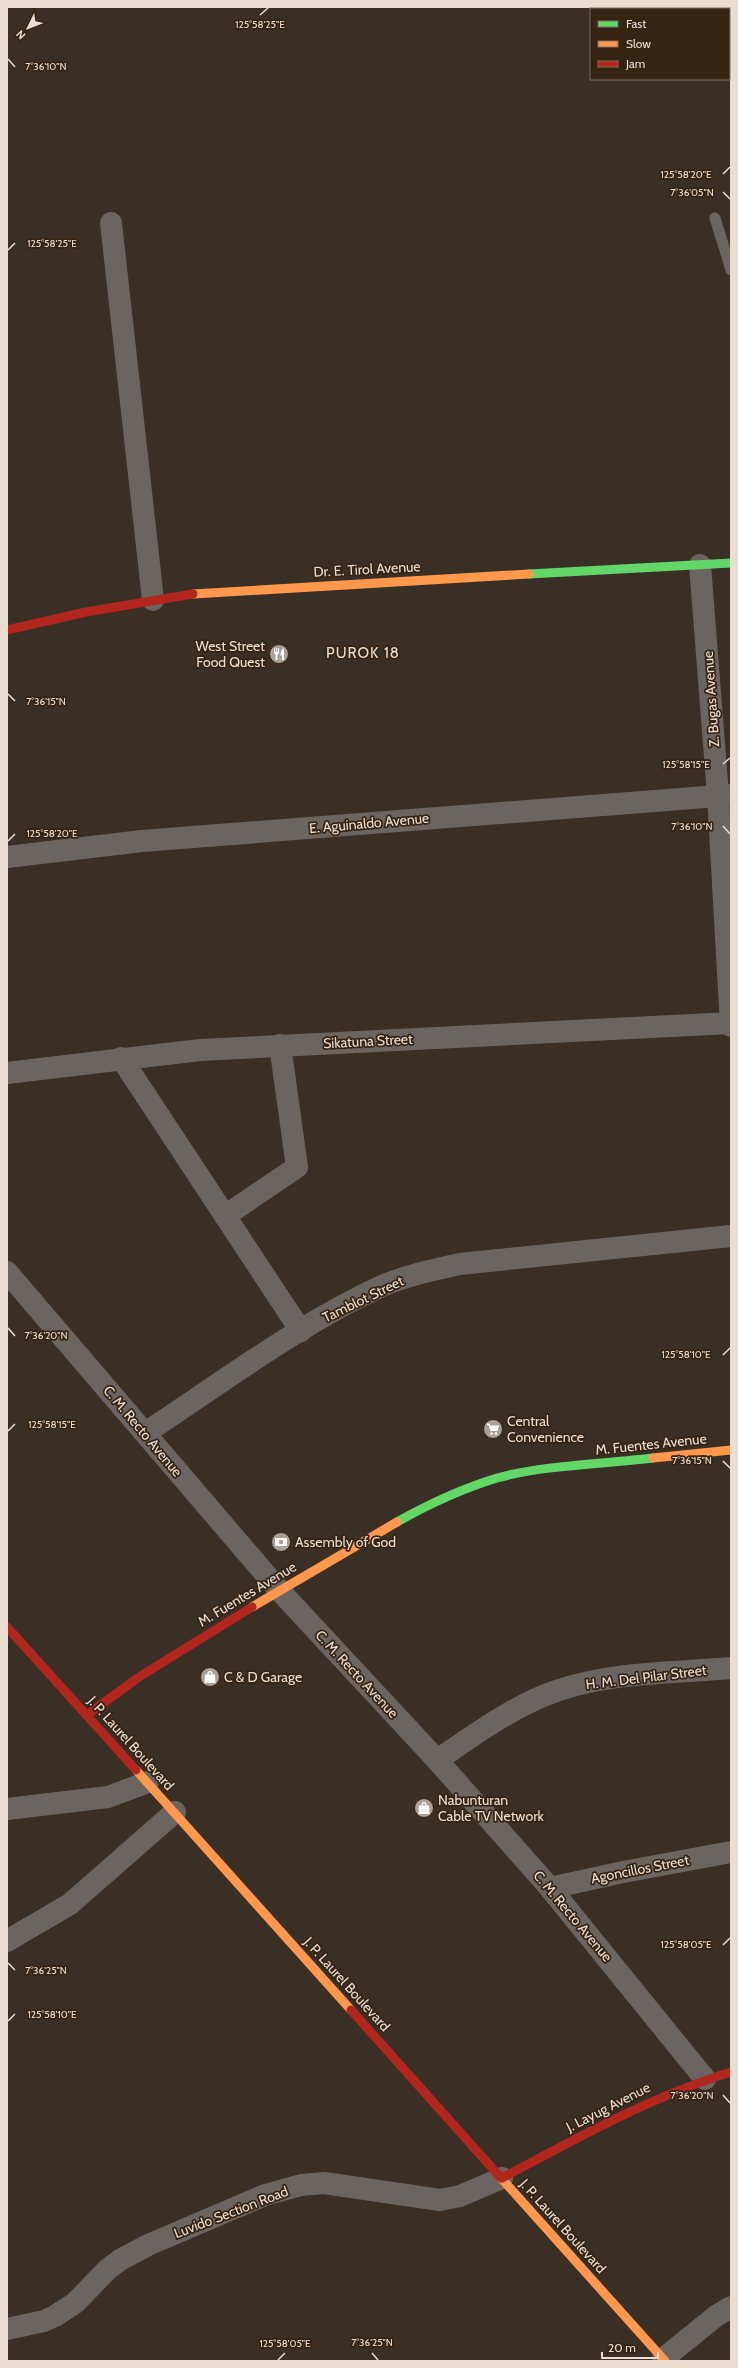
<svg xmlns="http://www.w3.org/2000/svg" width="738" height="2368" font-family="Cabin,sans-serif">
<style>
.lines{fill:none;stroke-linecap:round;stroke-linejoin:round}
.lane{stroke:#6b6562;stroke-width:11}
.street{stroke:#6b6562;stroke-width:22}
.fast{stroke:#63d668;stroke-width:9}
.slow{stroke:#ff974d;stroke-width:9}
.jam{stroke:#b3261e;stroke-width:9}
.ticks{fill:none;stroke:#eaded3;stroke-width:1.5}
.labels{text-anchor:middle;stroke-width:3.5;stroke-linejoin:round;paint-order:stroke}
.street-label{font-size:14px;fill:#eaded3;stroke:#362413}
.poi-label{font-size:14px;fill:#eaded3;stroke:#362413;text-anchor:start}
.neighbourhood-label{font-size:15px;letter-spacing:1px;fill:#eaded3;stroke:#362413}
.ticks-label{font-size:10px;text-anchor:middle;fill:#eaded3;stroke:#362413;stroke-width:3.5;stroke-linejoin:round;paint-order:stroke}
</style>
<rect width="100%" height="100%" fill="#392f25"/>
<g class="lines">
<!-- lane -->
<polyline class="lane" points="715,218 731,270"/>
<!-- street -->
<g class="street">
<polyline points="111,223 153,600"/>
<polyline points="700,565 718,795 731,1026"/>
<polyline points="7,857 142,841 731,795"/>
<polyline points="121,1058 301,1331"/>
<polyline points="7,1073 200,1050 731,1023"/>
<polyline points="225,1216 297,1167 280,1045"/>
<polyline points="7,1272 279,1590 437,1760 550,1888 705,2079"/>
<path d="M 145,1433 C 220,1384 301,1323 382,1286 C 407,1275 433,1270 460,1264 L 731,1236"/>
<path d="M 437,1760 C 476,1734 514,1705 559,1690 C 613,1672 675,1673 731,1668"/>
<polyline points="7,1809 108,1797 148,1782"/>
<polyline points="550,1888 623,1872 731,1852"/>
<polyline points="7,1941 70,1904 175,1812"/>
<polyline points="7,2329 44,2321 55,2316 75,2303 108,2269 120,2260 148,2245 265,2195 301,2185 324,2183 440,2200 460,2196 502,2178"/>
<polyline points="663,2359 716,2316 731,2307"/>
</g>
<!-- fast -->
<g class="fast">
<polyline points="529,574 731,563"/>
<path d="M 397,1522 C 429,1504 461,1489 497,1478 C 544,1465 604,1464 653,1458"/>
</g>
<!-- slow -->
<g class="slow">
<polyline points="193,594 529,574"/>
<polyline points="653,1458 731,1450"/>
<polyline points="252,1607 397,1522"/>
<polyline points="136,1770 351,2010"/>
<polyline points="501,2178 665,2361"/>
</g>
<!-- jam -->
<g class="jam">
<polyline points="7,630 86,612 193,594"/>
<polyline points="7,1627 136,1770"/>
<polyline points="87,1715 139,1677 252,1607"/>
<polyline points="351,2010 501,2178"/>
<path d="M 502,2178 C 577,2138 650,2097 731,2072"/>
</g>
</g>
<!-- ticks -->
<path class="ticks" d="M 260,15 L 268,8M 8,59 L 15,67M 723,174 L 730,167M 723,192 L 730,199M 8,250 L 15,243M 8,694 L 15,701M 723,764 L 730,758M 723,826 L 730,834M 8,841 L 15,834M 8,1328 L 15,1336M 723,1355 L 730,1348M 8,1431 L 15,1424M 723,1461 L 730,1468M 723,1945 L 730,1938M 8,1963 L 15,1970M 8,2021 L 15,2014M 723,2095 L 730,2103M 372,2353 L 378,2360M 278,2360 L 285,2353"/>
<!-- icons -->
<defs>
<symbol id="restaurant-disc" viewBox="-11 -11 22 22"><circle r="9.5" fill="#aca196" stroke="#362413"/><path d="M-5-6h1v4h1v-4h1v4h1v-4h1v5L-1.5 .5V6h-2V.5L-5-1ZM5-6V6H3V1.5H1.5Q1.5-4 5-6Z" fill="#fff"/></symbol>
<symbol id="supermarket-disc" viewBox="-11 -11 22 22"><circle r="9.5" fill="#aca196" stroke="#362413"/><path d="M-6-5.5h2.5l.6 2H6L4.5 2H-2.5L-4.4-4H-6ZM-1.5 3.2a1.3 1.3 0 1 0 .1 0ZM3 3.2a1.3 1.3 0 1 0 .1 0Z" fill="#fff"/></symbol>
<symbol id="bank-disc" viewBox="-11 -11 22 22"><circle r="9.5" fill="#aca196" stroke="#362413"/><path d="M-6-4H6V4H-6ZM0-2.3a2.3 2.3 0 1 0 0 4.6a2.3 2.3 0 1 0 0-4.6Z" fill="#fff"/></symbol>
<symbol id="shop-disc" viewBox="-11 -11 22 22"><circle r="9.5" fill="#aca196" stroke="#362413"/><path d="M-5-2.5h2.3a2.7 3.5 0 0 1 5.4 0H5L5.5 6h-11ZM-1.5-2.5h3a1.5 2.3 0 0 0-3 0Z" fill="#fff"/></symbol>
</defs>
<g fill-rule="evenodd">
<use href="#restaurant-disc" x="268" y="643" width="22" height="22"/>
<use href="#supermarket-disc" x="482" y="1418" width="22" height="22"/>
<use href="#bank-disc" x="270" y="1531" width="22" height="22"/>
<use href="#shop-disc" x="199" y="1666" width="22" height="22"/>
<use href="#shop-disc" x="413" y="1797" width="22" height="22"/>
</g>
<g class="labels">
<!-- street labels -->
<g class="street-label">
<text transform="translate(367 569) rotate(-3)" y="5">Dr. E. Tirol Avenue</text>
<text transform="translate(711 699) rotate(-94)" y="5">Z. Bugas Avenue</text>
<text transform="translate(369 823) rotate(-5)" y="5">E. Aguinaldo Avenue</text>
<text transform="translate(368 1041) rotate(-3)" y="5">Sikatuna Street</text>
<text transform="translate(363 1299) rotate(-26)" y="5">Tamblot Street</text>
<text transform="translate(143 1431) rotate(50)" y="5">C. M. Recto Avenue</text>
<text transform="translate(651 1444) rotate(-6)" y="5">M. Fuentes Avenue</text>
<text transform="translate(247 1594) rotate(-31)" y="5">M. Fuentes Avenue</text>
<text transform="translate(357 1674) rotate(47)" y="5">C. M. Recto Avenue</text>
<text transform="translate(646 1677) rotate(-7)" y="5">H. M. Del Pilar Street</text>
<text transform="translate(131 1743) rotate(48)" y="5">J. P. Laurel Boulevard</text>
<text transform="translate(640 1869) rotate(-11)" y="5">Agoncillos Street</text>
<text transform="translate(573 1916) rotate(50)" y="5">C. M. Recto Avenue</text>
<text transform="translate(347 1984) rotate(48)" y="5">J. P. Laurel Boulevard</text>
<text transform="translate(608 2107) rotate(-27)" y="5">J. Layug Avenue</text>
<text transform="translate(231 2212) rotate(-21)" y="5">Luvido Section Road</text>
<text transform="translate(563 2226) rotate(48)" y="5">J. P. Laurel Boulevard</text>
</g>
<!-- poi labels -->
<g class="poi-label">
<text x="265" y="651" text-anchor="end">West Street<tspan x="265" dy="16">Food Quest</tspan></text>
<text x="507" y="1426">Central<tspan x="507" dy="16">Convenience</tspan></text>
<text x="295" y="1547">Assembly of God</text>
<text x="224" y="1682">C &amp; D Garage</text>
<text x="438" y="1805">Nabunturan<tspan x="438" dy="16">Cable TV Network</tspan></text>
</g>
<!-- neighbourhood labels -->
<g class="neighbourhood-label">
<text x="363" y="658">PUROK 18</text>
</g>
</g>
<g class="ticks-label">
<text x="260" y="28">125°58'25"E</text>
<text x="46" y="70">7°36'10"N</text>
<text x="686" y="178">125°58'20"E</text>
<text x="692" y="196">7°36'05"N</text>
<text x="52" y="247">125°58'25"E</text>
<text x="46" y="705">7°36'15"N</text>
<text x="686" y="768">125°58'15"E</text>
<text x="692" y="830">7°36'10"N</text>
<text x="52" y="837">125°58'20"E</text>
<text x="46" y="1339">7°36'20"N</text>
<text x="686" y="1358">125°58'10"E</text>
<text x="52" y="1428">125°58'15"E</text>
<text x="692" y="1464">7°36'15"N</text>
<text x="686" y="1948">125°58'05"E</text>
<text x="46" y="1974">7°36'25"N</text>
<text x="52" y="2018">125°58'10"E</text>
<text x="692" y="2099">7°36'20"N</text>
<text x="372" y="2346">7°36'25"N</text>
<text x="285" y="2347">125°58'05"E</text>
</g>
<!-- border -->
<rect width="738" height="2368" fill="none" stroke="#eaded3" stroke-width="16"/>
<!-- legend -->
<rect x="590" y="8" width="140" height="72" fill="#362413" stroke="#7e6e60"/>
<rect x="598" y="21" width="20" height="6" fill="#63d668" stroke="#7e6e60"/>
<text x="626" y="28" font-size="12" fill="#eaded3">Fast</text>
<rect x="598" y="41" width="20" height="6" fill="#ff974d" stroke="#7e6e60"/>
<text x="626" y="48" font-size="12" fill="#eaded3">Slow</text>
<rect x="598" y="61" width="20" height="6" fill="#b3261e" stroke="#7e6e60"/>
<text x="626" y="68" font-size="12" fill="#eaded3">Jam</text>
<!-- north arrow -->
<g transform="translate(28 28) rotate(227)" stroke="#362413" stroke-width="3" paint-order="stroke">
<path d="M0-3L7 15L0 10L-7 15Z" fill="#eaded3"/>
<text y="-6" font-size="11" font-weight="bold" text-anchor="middle" fill="#eaded3">N</text>
</g>
<!-- scale -->
<path d="M602 2352v6h56v-6" fill="none" stroke="#eaded3" stroke-width="2"/>
<text x="608" y="2352" font-size="12" fill="#eaded3" stroke="#362413" stroke-width="3" paint-order="stroke">20 m</text>
</svg>
